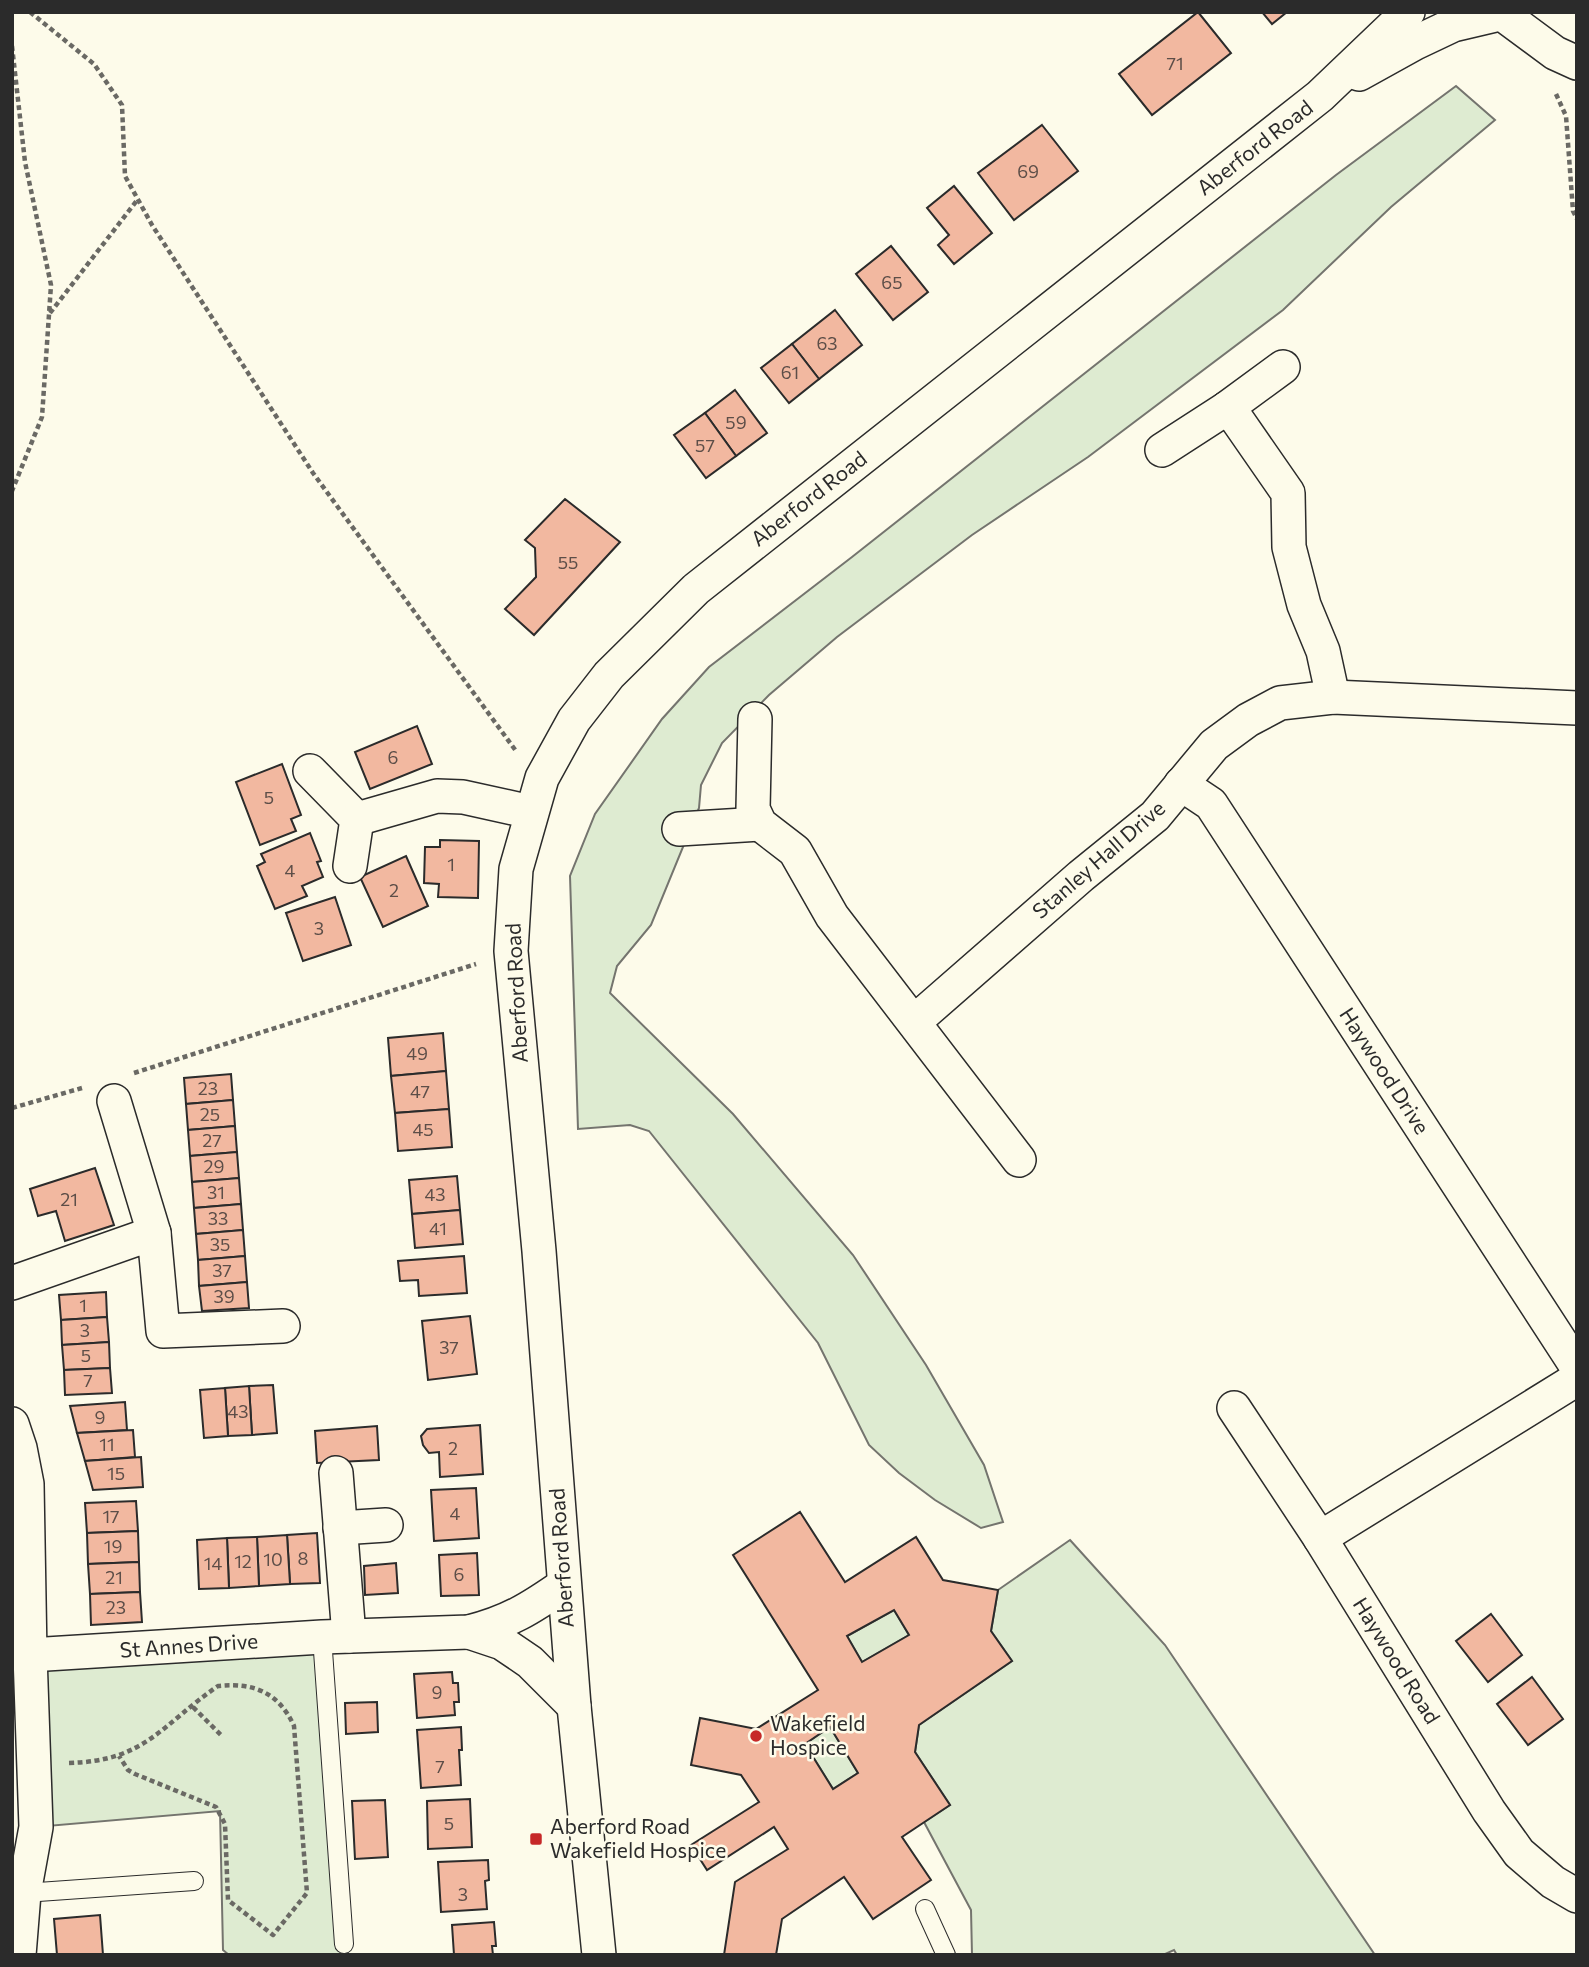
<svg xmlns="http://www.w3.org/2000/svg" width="1589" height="1967" font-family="Commissioner,sans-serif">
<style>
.green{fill:#deebd1;stroke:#74746e;stroke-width:2}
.building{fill:#f2b8a0;stroke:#2b2b2b;stroke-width:2;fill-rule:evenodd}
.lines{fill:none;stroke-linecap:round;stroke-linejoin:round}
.service-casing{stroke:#2b2b2b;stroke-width:20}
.minor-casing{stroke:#2b2b2b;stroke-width:36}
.path{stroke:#6a6964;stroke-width:4.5;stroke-dasharray:5 3.5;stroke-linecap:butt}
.service{stroke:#fdfbea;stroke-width:18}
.minor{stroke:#fdfbea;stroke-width:33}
.poi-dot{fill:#c62828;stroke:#fdfbea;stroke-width:2.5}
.labels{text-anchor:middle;stroke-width:5;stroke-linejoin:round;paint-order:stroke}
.number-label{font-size:18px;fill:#5d4e48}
.street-label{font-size:21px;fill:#2b2b2b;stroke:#fdfbea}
.poi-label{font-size:21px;fill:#2b2b2b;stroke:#fdfbea;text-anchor:start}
</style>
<rect width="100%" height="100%" fill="#fdfbea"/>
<!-- green -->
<g class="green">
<polygon points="1456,86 1495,120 1391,207 1283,310 1088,457 972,535 837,637 769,695 722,743 701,785 699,808 651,925 617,966 610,993 733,1114 853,1255 926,1365 984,1465 1003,1522 981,1528 935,1500 899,1473 869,1445 818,1343 649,1131 630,1125 578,1129 570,876 595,814 662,719 709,667 852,557 1336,175"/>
<polygon points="1070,1540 1165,1645 1375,1955 1177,1955 1174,1950 1163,1955 972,1955 971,1910 924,1822 950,1805 915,1752 919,1725 1012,1661 991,1631 998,1590"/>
<polygon points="894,1610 909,1635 862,1662 847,1636"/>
<polygon points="322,1637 344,1955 229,1955 223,1950 220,1811 36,1827 30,1655"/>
<polygon points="830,1727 858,1773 833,1789 805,1744"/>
</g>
<!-- building -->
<g class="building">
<polygon points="1198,12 1231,53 1152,115 1119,74"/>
<polygon points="1262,12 1287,12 1272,24"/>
<polygon points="1042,125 1078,171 1014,220 978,173"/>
<polygon points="954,186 992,233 954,264 938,245 949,235 927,208"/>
<polygon points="891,246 928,292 893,320 856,274"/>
<polygon points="835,310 862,345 819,379 792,344"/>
<polygon points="792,344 819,379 789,403 761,368"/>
<polygon points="735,390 767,433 736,456 705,413"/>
<polygon points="705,413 736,456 706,478 674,435"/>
<polygon points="565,499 620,542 534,635 505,609 536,577 535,548 525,540"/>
<polygon points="417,726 432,764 370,789 355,752"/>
<polygon points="282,764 301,815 291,819 296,831 260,845 236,782"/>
<polygon points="310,833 321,861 317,862 323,877 302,886 307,896 275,909 257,866 265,862 261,854"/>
<polygon points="440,840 479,841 478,898 438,897 439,884 424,883 425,847 440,847"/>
<polygon points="406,856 428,906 383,927 360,877"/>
<polygon points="335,897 351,945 303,961 286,913"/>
<polygon points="443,1033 446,1071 391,1076 388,1038"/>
<polygon points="446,1071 449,1109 395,1113 391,1076"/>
<polygon points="231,1074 233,1100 186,1104 184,1078"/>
<polygon points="233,1100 235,1126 188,1130 186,1104"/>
<polygon points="449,1109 452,1147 398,1151 395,1113"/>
<polygon points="235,1126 237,1152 190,1156 188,1130"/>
<polygon points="237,1152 239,1178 192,1182 190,1156"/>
<polygon points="95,1168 114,1225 65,1241 56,1211 38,1216 30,1189"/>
<polygon points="457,1176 460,1210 412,1214 409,1180"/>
<polygon points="239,1178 241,1204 194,1208 192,1182"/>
<polygon points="241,1204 243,1230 196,1234 194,1208"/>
<polygon points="460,1210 463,1244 415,1248 412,1214"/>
<polygon points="243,1230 245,1256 198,1260 196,1234"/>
<polygon points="245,1256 247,1282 199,1286 198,1260"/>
<polygon points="464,1256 467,1293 419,1296 418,1280 400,1281 398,1261"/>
<polygon points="247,1282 249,1308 202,1311 199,1286"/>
<polygon points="106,1292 107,1317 61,1320 59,1295"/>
<polygon points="470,1316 477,1374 428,1380 422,1321"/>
<polygon points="107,1317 109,1342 62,1345 61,1320"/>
<polygon points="109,1342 110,1368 64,1370 62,1345"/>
<polygon points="110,1368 112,1393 65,1395 64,1370"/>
<polygon points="273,1385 277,1433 252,1435 249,1386"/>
<polygon points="249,1386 252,1435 228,1436 225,1388"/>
<polygon points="225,1388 228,1436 204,1438 200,1390"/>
<polygon points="125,1402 127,1430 77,1433 70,1406"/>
<polygon points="480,1425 483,1474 440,1477 439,1452 429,1453 423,1445 421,1436 427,1429"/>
<polygon points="377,1426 379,1460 317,1463 315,1431"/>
<polygon points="133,1430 135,1457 85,1461 77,1433"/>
<polygon points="141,1457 143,1487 93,1490 85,1461"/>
<polygon points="476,1488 479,1538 434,1541 431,1490"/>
<polygon points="136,1501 138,1531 87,1533 85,1503"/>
<path d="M 800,1512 L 845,1582 L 916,1537 L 943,1580 L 998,1590 L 991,1631 L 1012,1661 L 919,1725 L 915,1752 L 950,1805 L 902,1837 L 931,1880 L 873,1919 L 844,1877 L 782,1919 L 776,1955 L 724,1955 L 735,1882 L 788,1849 L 774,1827 L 707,1870 L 691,1845 L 759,1802 L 741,1775 L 691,1765 L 700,1718 L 756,1729 L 818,1690 L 733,1555 ZM 894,1610 L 909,1635 L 862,1662 L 847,1636 ZM 830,1727 L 858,1773 L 833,1789 L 805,1744 Z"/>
<polygon points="138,1531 139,1562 88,1564 87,1533"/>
<polygon points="317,1533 320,1583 290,1584 287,1535"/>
<polygon points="287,1535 290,1584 259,1586 257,1537"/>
<polygon points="257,1537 259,1586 229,1588 227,1538"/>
<polygon points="227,1538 229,1588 199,1589 197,1540"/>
<polygon points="477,1553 479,1595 441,1596 439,1555"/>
<polygon points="139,1562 140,1592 90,1594 88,1564"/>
<polygon points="396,1563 398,1593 365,1595 364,1566"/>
<polygon points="140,1592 142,1622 91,1625 90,1594"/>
<polygon points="1491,1614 1522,1655 1488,1682 1456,1641"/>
<polygon points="452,1672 453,1683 458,1683 459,1702 454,1702 455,1715 417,1718 414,1674"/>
<polygon points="1532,1677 1563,1719 1528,1745 1497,1704"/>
<polygon points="377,1702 378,1732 346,1734 345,1703"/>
<polygon points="461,1727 462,1750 459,1750 461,1785 421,1788 417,1730"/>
<polygon points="470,1799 472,1847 428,1849 427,1801"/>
<polygon points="385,1800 388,1857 355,1859 352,1801"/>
<polygon points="488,1860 489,1880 485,1881 487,1909 441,1912 438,1862"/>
<polygon points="100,1915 103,1955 57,1955 54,1919"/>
<polygon points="494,1922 496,1946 492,1946 493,1955 454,1955 452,1925"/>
</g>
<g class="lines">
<defs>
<g id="service">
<polyline points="322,1637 344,1944"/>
<polyline points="24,1893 194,1881"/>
<polyline points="925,1909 946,1955"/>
</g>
<g id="minor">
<polyline points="1504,12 1509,19 1555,53 1577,63"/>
<polyline points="1359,74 1415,43 1453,25 1504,13"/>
<polyline points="1227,408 1283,367"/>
<polyline points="1162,450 1227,408 1236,418 1288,493 1289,547 1304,605 1323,651 1333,697"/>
<polyline points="755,719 753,809 760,824 795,851 832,916 1019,1160"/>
<polyline points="310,771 357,819 350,866"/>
<polyline points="1181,784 1211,804 1577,1367"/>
<polyline points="357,819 437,796 463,797 531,812"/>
<polyline points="679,829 760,824"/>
<polyline points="914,1022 1081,876 1155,816 1214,745 1248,720 1280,703 1333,697 1577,708"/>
<polyline points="114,1101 154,1233"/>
<polyline points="12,1283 154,1233 163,1331 283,1326"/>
<polyline points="1234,1408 1320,1538 1489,1811 1519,1853 1553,1882 1577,1896"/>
<polyline points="12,1424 20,1448 27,1484 30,1655 36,1827 24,1893 19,1955"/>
<polyline points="336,1473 349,1636"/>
<polyline points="340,1528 386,1525"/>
<polyline points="1320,1538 1577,1379"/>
<polyline points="469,1632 502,1643 530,1662 574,1706"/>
<path d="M 30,1655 L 322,1637 L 469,1632 C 509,1622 531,1608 564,1585"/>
<polyline points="599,1955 574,1706 539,1251 511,951 516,869 542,778 574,720 609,675 696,589 1320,96 1408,12"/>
</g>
</defs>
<!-- service casing -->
<use href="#service" class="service-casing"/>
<!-- minor casing -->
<use href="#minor" class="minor-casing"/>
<!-- path -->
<g class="path">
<polyline points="30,12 94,64 122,105 125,176 152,225 313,473 516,751"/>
<polyline points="12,46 25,162 51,285 42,417 12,491"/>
<polyline points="1556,94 1566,116 1573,211 1577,219"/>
<polyline points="50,313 138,199"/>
<polyline points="134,1073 476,964"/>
<polyline points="12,1108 82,1088"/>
<polyline points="193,1707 223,1737"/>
<path d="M 69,1763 C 146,1761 161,1725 218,1686 C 254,1682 279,1693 294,1726 L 307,1893 L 273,1935 L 228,1900 L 225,1824 L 216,1807 L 135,1774 L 128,1770 L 119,1756"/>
</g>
<!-- service -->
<use href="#service" class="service"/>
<!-- minor -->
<use href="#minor" class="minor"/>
</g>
<!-- markers -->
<g class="poi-dot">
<circle cx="756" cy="1736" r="7"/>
<rect x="529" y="1832" width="14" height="14" rx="3.5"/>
</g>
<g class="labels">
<!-- number labels -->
<g class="number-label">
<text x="1175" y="70">71</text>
<text x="1028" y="178">69</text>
<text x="892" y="289">65</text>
<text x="827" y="350">63</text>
<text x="790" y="379">61</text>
<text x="736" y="429">59</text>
<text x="705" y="452">57</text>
<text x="568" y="569">55</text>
<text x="393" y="764">6</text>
<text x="269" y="804">5</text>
<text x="451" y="871">1</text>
<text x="290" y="877">4</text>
<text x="394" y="897">2</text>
<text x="319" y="935">3</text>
<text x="417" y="1060">49</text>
<text x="208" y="1095">23</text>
<text x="420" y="1098">47</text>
<text x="210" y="1121">25</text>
<text x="423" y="1136">45</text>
<text x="212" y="1147">27</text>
<text x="214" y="1173">29</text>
<text x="216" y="1199">31</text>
<text x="435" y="1201">43</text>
<text x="69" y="1206">21</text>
<text x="218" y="1225">33</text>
<text x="438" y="1235">41</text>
<text x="220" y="1251">35</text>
<text x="222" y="1277">37</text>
<text x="224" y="1303">39</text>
<text x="83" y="1312">1</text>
<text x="85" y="1337">3</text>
<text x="449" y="1354">37</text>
<text x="86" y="1362">5</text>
<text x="88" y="1387">7</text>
<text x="238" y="1418">43</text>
<text x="100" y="1424">9</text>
<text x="107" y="1451">11</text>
<text x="453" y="1455">2</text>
<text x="116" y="1480">15</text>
<text x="455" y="1520">4</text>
<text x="111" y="1523">17</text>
<text x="113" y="1553">19</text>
<text x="303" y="1565">8</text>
<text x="273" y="1566">10</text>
<text x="243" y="1568">12</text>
<text x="213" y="1570">14</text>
<text x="459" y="1581">6</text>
<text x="114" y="1584">21</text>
<text x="116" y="1614">23</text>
<text x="437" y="1699">9</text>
<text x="440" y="1773">7</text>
<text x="449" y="1830">5</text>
<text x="463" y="1901">3</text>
</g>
<!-- street labels -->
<g class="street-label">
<text transform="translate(1255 148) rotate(-38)" y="7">Aberford Road</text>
<text transform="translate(809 499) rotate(-38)" y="7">Aberford Road</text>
<text transform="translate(1099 860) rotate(-41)" y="7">Stanley Hall Drive</text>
<text transform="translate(517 993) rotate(-93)" y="7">Aberford Road</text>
<text transform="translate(1384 1071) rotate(57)" y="7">Haywood Drive</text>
<text transform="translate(562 1558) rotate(-94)" y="7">Aberford Road</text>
<text transform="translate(189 1646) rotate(-4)" y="7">St Annes Drive</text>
<text transform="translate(1396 1661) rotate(58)" y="7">Haywood Road</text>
</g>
<!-- poi labels -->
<g class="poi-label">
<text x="770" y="1731">Wakefield<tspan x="770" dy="24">Hospice</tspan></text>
<text x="550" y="1834">Aberford Road<tspan x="550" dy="24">Wakefield Hospice</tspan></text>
</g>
</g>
<!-- border -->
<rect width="1589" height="1967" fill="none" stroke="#2b2b2b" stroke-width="28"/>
</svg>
